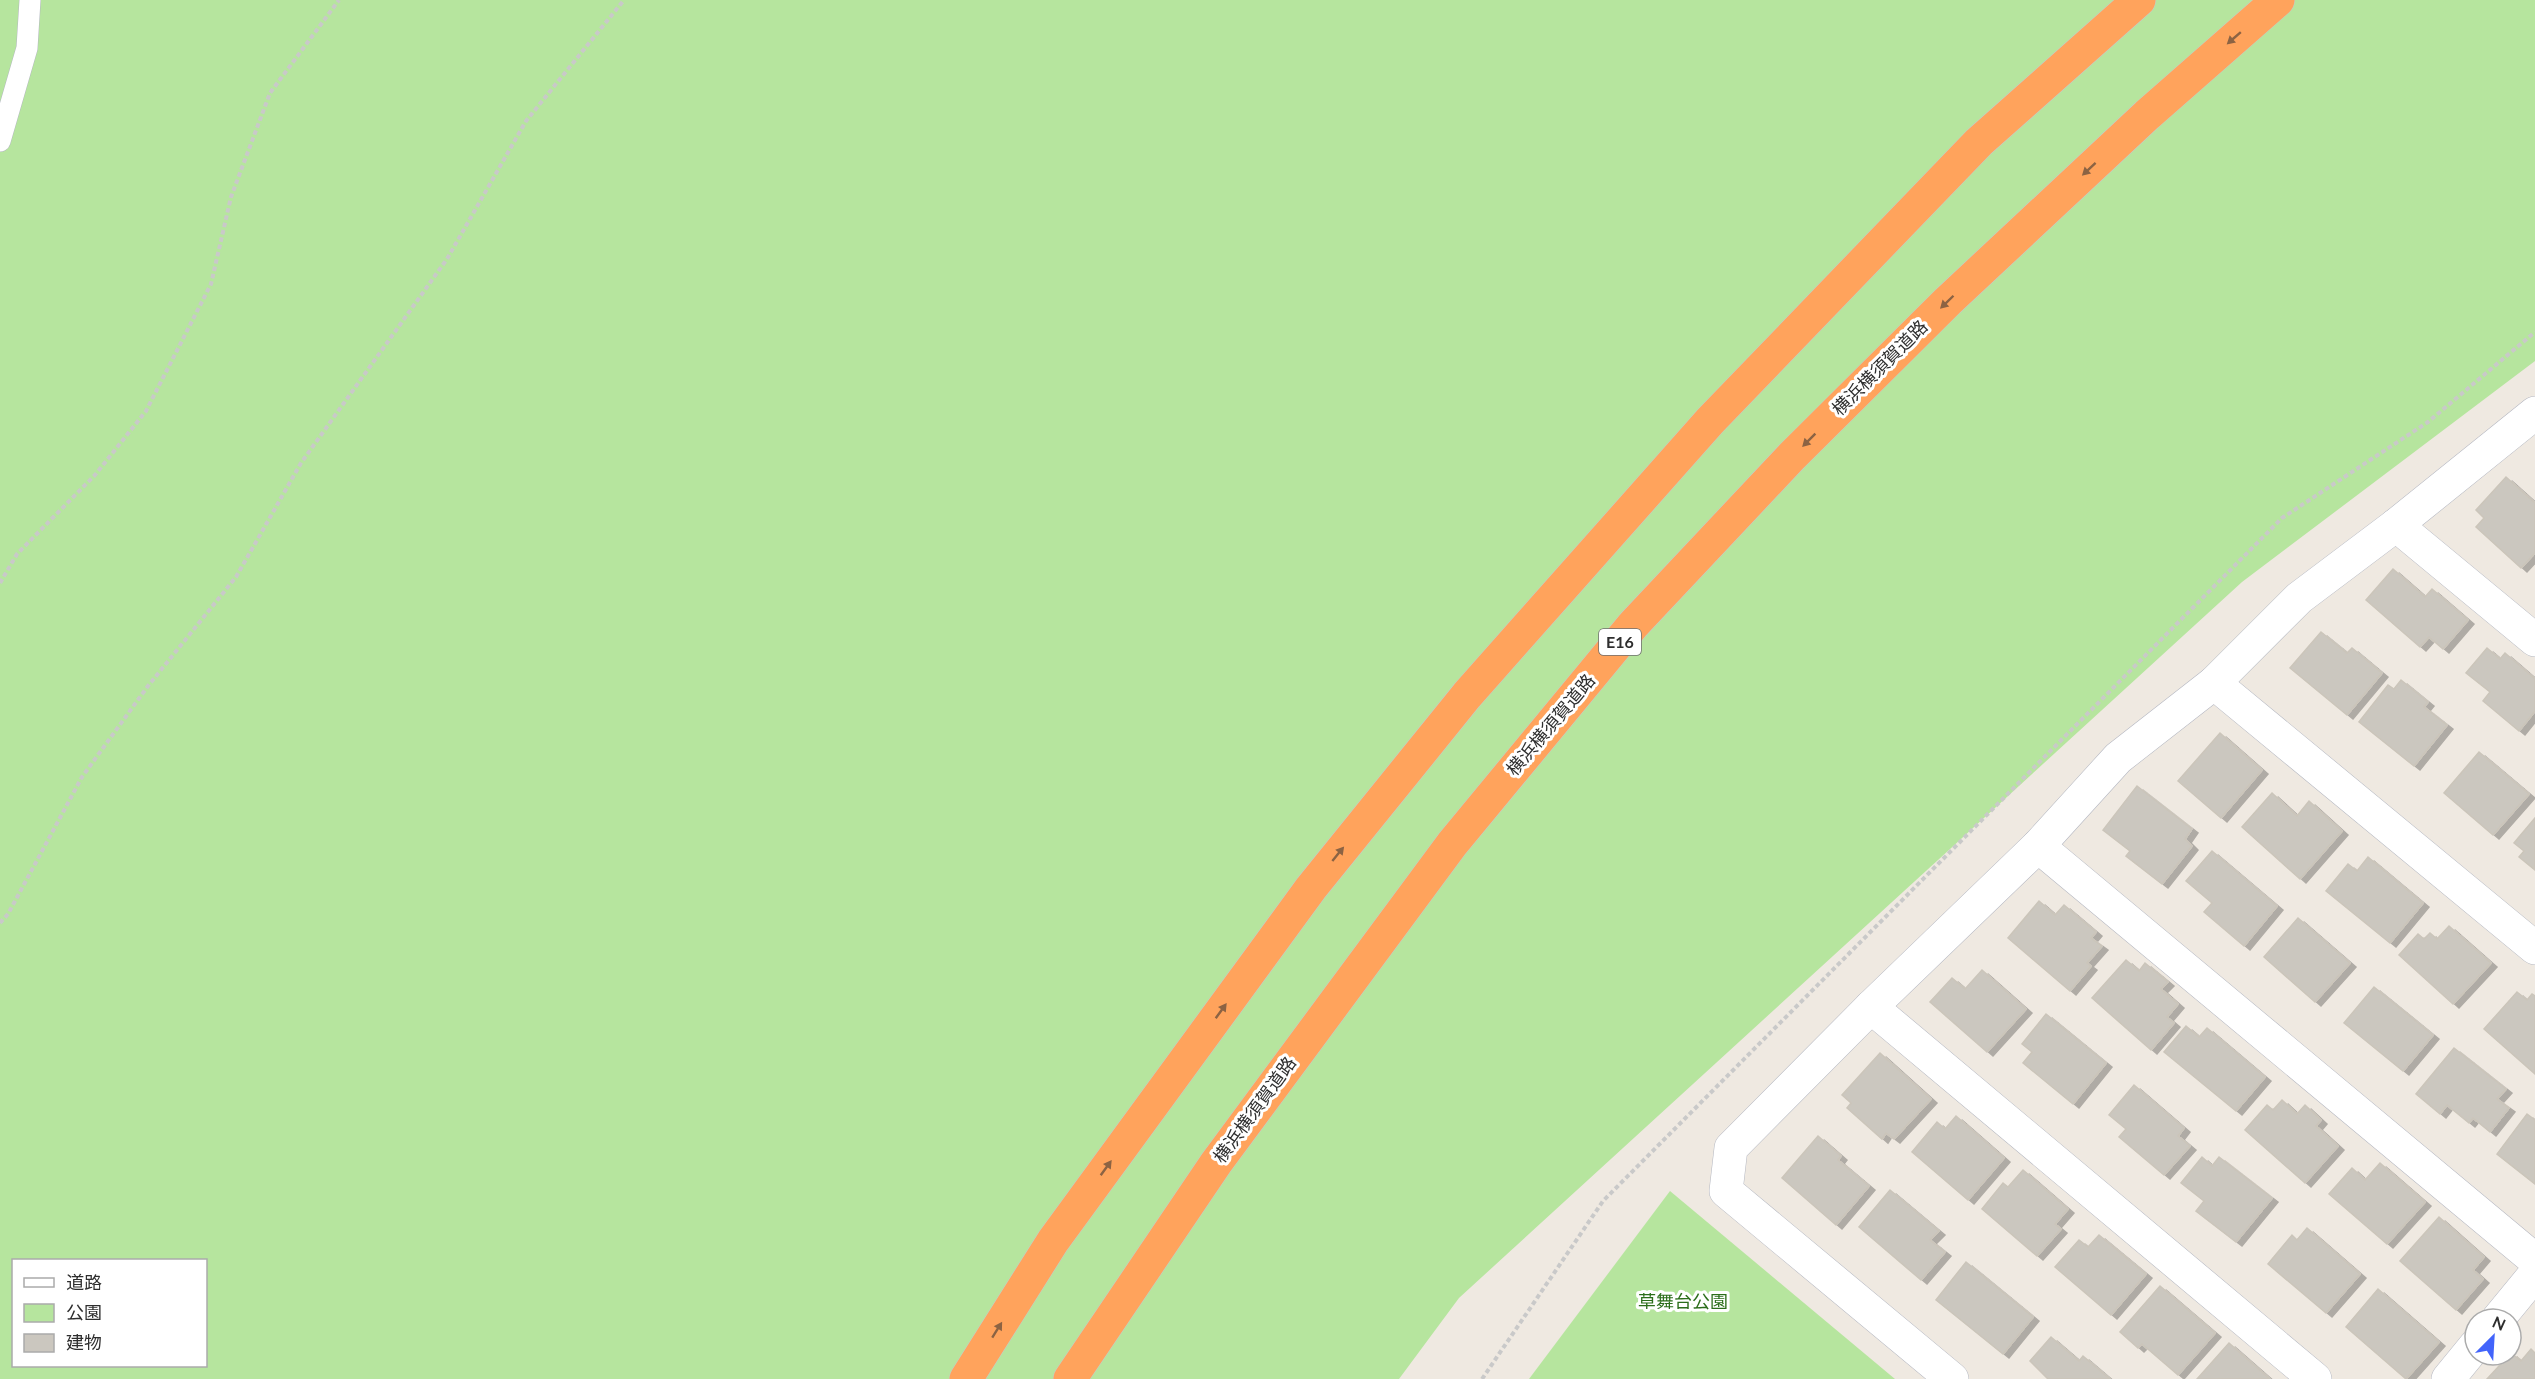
<svg xmlns="http://www.w3.org/2000/svg" width="2535" height="1379" font-family="Lato,'Noto Sans JP',sans-serif">
<style>
.green{fill:#b6e59e;fill-rule:evenodd}
.building{fill:#cbc7bf;stroke:#cbc5ba;stroke-width:1.5;filter:url(#shadow)}
.lines{fill:none;stroke-linecap:round;stroke-linejoin:round}
.service-casing{stroke:#b4b7c1;stroke-width:22}
.minor-casing{stroke:#b4b7c1;stroke-width:34}
.motorway-casing{stroke:#c9c9c9;stroke-width:34}
.path{stroke:#c9c9c9;stroke-width:4;stroke-dasharray:4.5 3;stroke-linecap:butt}
.service{stroke:#fff;stroke-width:21}
.minor{stroke:#fff;stroke-width:33}
.motorway{stroke:#ffa35c;stroke-width:33}
.oneway{fill:#8c6343}
.labels{text-anchor:middle;stroke-width:6;stroke-linejoin:round;paint-order:stroke}
.shield{fill:#fff;stroke:#6d6d6d;stroke-width:1.5}
.shield-label{font-size:16px;font-weight:bold;fill:#2e2e2e}
.street-label{font-size:18px;fill:#2e2e2e;stroke:#fff}
.park-label{font-size:18px;fill:#2c6e1b;stroke:#fff}
</style>
<defs>
<filter id="shadow"><feDropShadow dx="6" dy="4" stdDeviation="0" flood-color="#0004"/></filter>
</defs>
<rect width="100%" height="100%" fill="#efe9e1"/>
<!-- green -->
<g class="green">
<path d="M 0,0 L 2535,0 L 2535,361 L 2242,582 L 1459,1298 L 1399,1379 L 0,1379 ZM 14,1260 L 206,1260 L 206,1366 L 14,1366 Z"/>
<polygon points="1670,1191 1895,1379 1529,1379"/>
</g>
<!-- building -->
<g class="building">
<polygon points="2506,477 2535,503 2535,553 2521,568 2476,527 2484,518 2476,510"/>
<polygon points="2393,569 2425,597 2432,589 2468,620 2443,649 2429,637 2420,647 2366,600"/>
<polygon points="2321,632 2347,653 2352,648 2382,673 2347,715 2290,668"/>
<polygon points="2487,648 2500,659 2505,653 2535,679 2535,711 2519,731 2483,701 2490,692 2466,673"/>
<polygon points="2401,680 2428,702 2424,707 2447,725 2414,766 2359,722 2388,685 2394,689"/>
<polygon points="2220,733 2262,770 2221,818 2178,781"/>
<polygon points="2479,752 2529,794 2493,835 2444,793"/>
<polygon points="2137,786 2192,829 2185,839 2192,846 2162,884 2126,856 2130,851 2103,830"/>
<polygon points="2272,793 2297,816 2309,801 2342,831 2300,879 2242,827"/>
<polygon points="2535,818 2535,870 2519,857 2524,851 2514,843"/>
<polygon points="2212,851 2277,906 2244,946 2204,912 2212,903 2186,881"/>
<polygon points="2368,857 2423,903 2390,943 2326,891 2348,864 2357,871"/>
<polygon points="2039,901 2055,915 2064,905 2096,932 2091,938 2102,946 2087,963 2091,966 2070,991 2008,938"/>
<polygon points="2298,918 2350,963 2315,1002 2264,957"/>
<polygon points="2449,926 2491,963 2453,1004 2399,955 2418,934 2424,939 2430,933 2437,939"/>
<polygon points="2126,960 2139,971 2145,963 2168,982 2161,989 2178,1004 2167,1017 2174,1023 2151,1050 2092,998"/>
<polygon points="1982,970 2026,1009 1987,1052 1930,1002 1952,978 1965,989"/>
<polygon points="2374,987 2433,1035 2403,1071 2344,1023"/>
<polygon points="2517,992 2527,1000 2532,994 2535,996 2535,1074 2484,1029"/>
<polygon points="2046,1014 2106,1063 2073,1104 2023,1063 2032,1052 2022,1044"/>
<polygon points="2186,1026 2199,1037 2207,1028 2265,1077 2236,1111 2164,1052"/>
<polygon points="2454,1048 2506,1089 2497,1099 2509,1108 2490,1132 2473,1118 2469,1123 2447,1105 2440,1114 2416,1094"/>
<polygon points="1880,1053 1931,1099 1894,1139 1886,1133 1882,1139 1847,1108 1851,1103 1842,1095"/>
<polygon points="2134,1085 2184,1128 2178,1136 2190,1146 2164,1175 2119,1137 2126,1129 2109,1115"/>
<polygon points="2282,1100 2297,1114 2305,1105 2321,1120 2316,1126 2338,1146 2305,1183 2245,1130 2267,1105 2273,1110"/>
<polygon points="2527,1114 2535,1120 2535,1184 2497,1154"/>
<polygon points="1956,1116 2004,1158 1968,1200 1912,1152 1937,1122 1945,1129"/>
<polygon points="1818,1136 1841,1156 1838,1160 1869,1186 1836,1225 1782,1178"/>
<polygon points="2202,1157 2212,1166 2219,1157 2272,1198 2236,1242 2196,1211 2204,1201 2181,1183"/>
<polygon points="2380,1163 2425,1202 2387,1244 2329,1194 2352,1168 2365,1180"/>
<polygon points="2023,1170 2068,1209 2055,1224 2061,1229 2037,1256 1982,1209 2003,1183 2008,1187"/>
<polygon points="1890,1190 1939,1231 1930,1240 1945,1252 1921,1280 1859,1227"/>
<polygon points="2439,1217 2484,1257 2473,1270 2483,1279 2456,1310 2400,1261"/>
<polygon points="2307,1228 2360,1274 2326,1313 2268,1264 2292,1235 2297,1240"/>
<polygon points="2099,1235 2146,1274 2111,1315 2055,1267 2079,1240 2088,1247"/>
<polygon points="1966,1262 2033,1317 2003,1354 1936,1300"/>
<polygon points="2160,1286 2215,1333 2178,1375 2142,1344 2138,1348 2120,1332"/>
<polygon points="2378,1289 2439,1342 2406,1379 2346,1327"/>
<polygon points="2051,1337 2079,1361 2083,1356 2110,1379 2048,1379 2030,1361"/>
<polygon points="2229,1343 2270,1379 2197,1379"/>
<polygon points="2531,1349 2535,1353 2535,1379 2487,1379 2511,1353 2521,1361"/>
</g>
<g class="lines">
<defs>
<polyline id="service" points="0,141 27,48 30,0"/>
<g id="minor">
<polyline points="2396,525 2535,640"/>
<polyline points="2214,683 2535,948"/>
<polyline points="2038,846 2535,1260"/>
<polyline points="1871,1007 2315,1379"/>
<polyline points="2498,1319 2535,1274"/>
<polyline points="1952,1379 1726,1191 1731,1148 1871,1007 2038,846 2118,758 2214,683 2299,598 2396,525 2535,413"/>
<polyline points="2448,1379 2475,1346"/>
</g>
<g id="motorway">
<polyline points="966,1379 1053,1241 1311,888 1467,695 1710,421 1979,142 2139,0"/>
<polyline points="1070,1379 1216,1163 1452,844 1633,625 1792,456 1948,301 2147,115 2278,0"/>
</g>
</defs>
<!-- service casing -->
<use href="#service" class="service-casing"/>
<!-- minor casing -->
<use href="#minor" class="minor-casing"/>
<!-- motorway casing -->
<use href="#motorway" class="motorway-casing"/>
<!-- path -->
<g class="path">
<polyline points="0,583 17,554 95,475 146,411 211,284 231,197 270,93 339,0"/>
<polyline points="0,923 8,914 82,777 148,686 236,577 301,463 447,259 526,121 624,0"/>
<polyline points="1482,1379 1603,1201 2282,518 2428,422 2535,332"/>
</g>
<!-- service -->
<use href="#service" class="service"/>
<!-- minor -->
<use href="#minor" class="minor"/>
<!-- motorway -->
<use href="#motorway" class="motorway"/>
</g>
<!-- one-way arrows -->
<defs><path id="oneway-solid" d="M-6-.8H1V-3.2L6.5 0L1 3.2V.8H-6Z" transform="scale(1.5)"/></defs>
<g class="oneway">
<use href="#oneway-solid" transform="translate(2234 38) rotate(139)"/>
<use href="#oneway-solid" transform="translate(2089 169) rotate(137)"/>
<use href="#oneway-solid" transform="translate(1947 302) rotate(136)"/>
<use href="#oneway-solid" transform="translate(1809 440) rotate(135)"/>
<use href="#oneway-solid" transform="translate(1338 854) rotate(-51)"/>
<use href="#oneway-solid" transform="translate(1221 1011) rotate(-54)"/>
<use href="#oneway-solid" transform="translate(1106 1168) rotate(-54)"/>
<use href="#oneway-solid" transform="translate(997 1330) rotate(-58)"/>
</g>
<g class="labels">
<!-- shield labels -->
<rect class="shield" x="1599" y="629" width="42" height="26" rx="4.5"/>
<g class="shield-label">
<text x="1620" y="648">E16</text>
</g>
<!-- street labels -->
<g class="street-label">
<text transform="translate(1880 368) rotate(-45)" y="6">横浜横須賀道路</text>
<text transform="translate(1551 725) rotate(-50)" y="6">横浜横須賀道路</text>
<text transform="translate(1255 1110) rotate(-54)" y="6">横浜横須賀道路</text>
</g>
<!-- park labels -->
<g class="park-label">
<text x="1683" y="1308">草舞台公園</text>
</g>
</g>
<!-- legend -->
<rect x="12" y="1259" width="195" height="108" fill="#ffffff" stroke="#ababab" stroke-width="1.5"/>
<rect x="24" y="1278" width="30" height="9" fill="#ffffff" stroke="#ababab" stroke-width="1.5"/>
<text x="66" y="1289" font-size="18" fill="#2e2e2e">道路</text>
<rect x="24" y="1304" width="30" height="18" fill="#b6e59e" stroke="#ababab" stroke-width="1.5"/>
<text x="66" y="1319" font-size="18" fill="#2e2e2e">公園</text>
<rect x="24" y="1334" width="30" height="18" fill="#cbc7bf" stroke="#ababab" stroke-width="1.5"/>
<text x="66" y="1349" font-size="18" fill="#2e2e2e">建物</text>
<!-- north arrow -->
<g transform="translate(2493 1337) rotate(24)"><circle r="28" fill="#ffffff" stroke="#ababab" stroke-width="1.5"/>
<path d="M0-4.5L10 22L0 15L-10 22Z" fill="#4264fb"/>
<text y="-9" font-size="16" font-weight="bold" text-anchor="middle" fill="#2e2e2e">N</text>
</g>
</svg>
